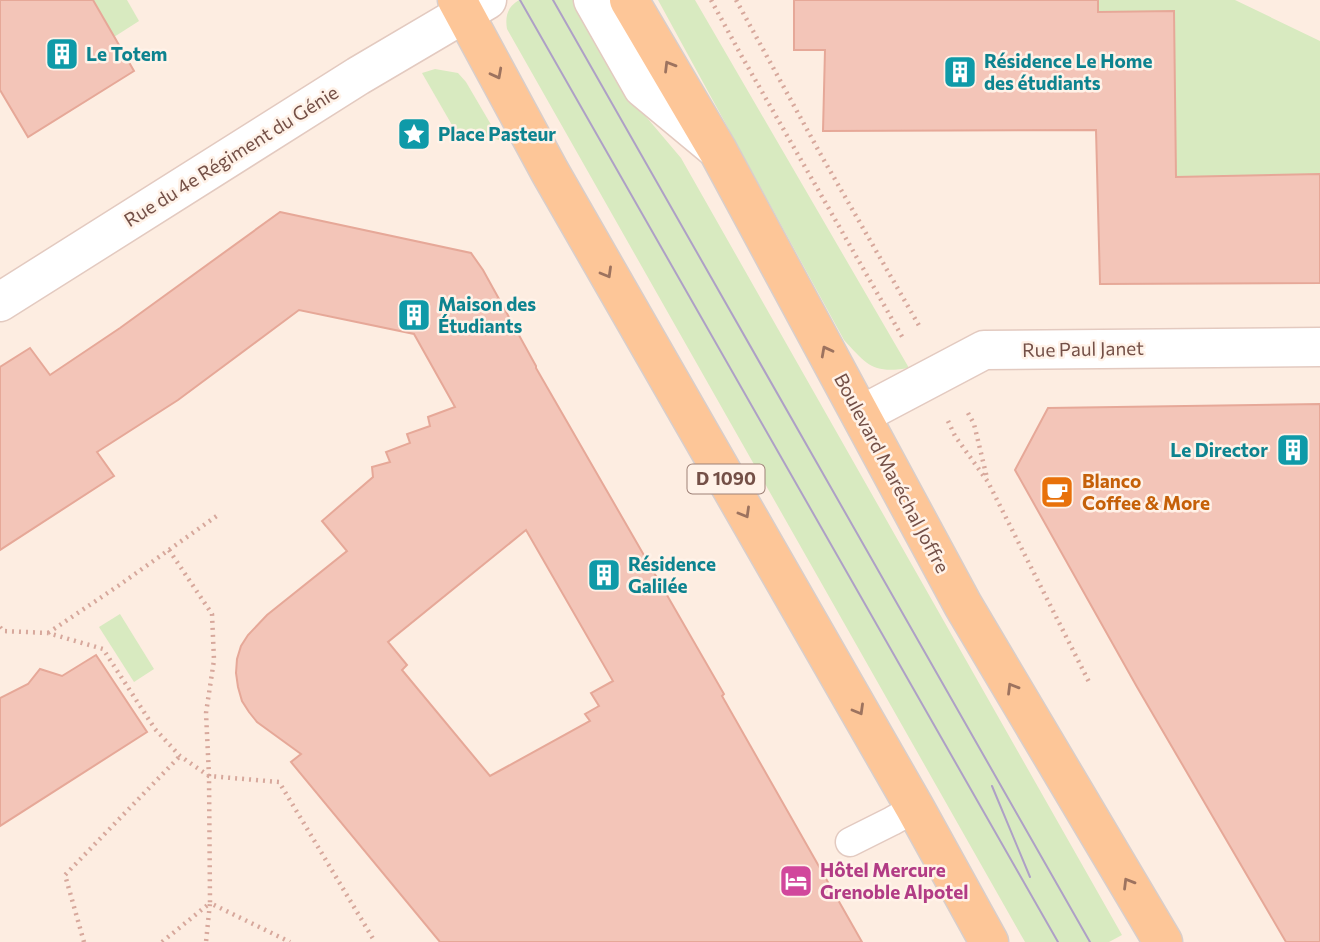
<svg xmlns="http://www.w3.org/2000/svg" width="1320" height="942" font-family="Commissioner,sans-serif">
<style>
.green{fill:#d8eac0}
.building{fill:#f3c5b8;stroke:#e6a898;stroke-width:2;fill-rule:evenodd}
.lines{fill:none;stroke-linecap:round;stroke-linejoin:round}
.service-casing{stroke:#e3cac0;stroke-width:31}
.minor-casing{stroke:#e3cac0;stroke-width:41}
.primary-casing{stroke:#d8cecb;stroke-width:41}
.path{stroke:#d7a89c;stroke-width:4.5;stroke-dasharray:2 5;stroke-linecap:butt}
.service{stroke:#fff;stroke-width:28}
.minor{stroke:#fff;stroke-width:38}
.primary{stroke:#fdc698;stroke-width:38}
.tram{stroke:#aea0c6;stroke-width:2}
.oneway{stroke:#9d735f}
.labels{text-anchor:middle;stroke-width:5;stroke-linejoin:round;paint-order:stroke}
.shield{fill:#fff2e8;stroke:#9e8177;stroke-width:2}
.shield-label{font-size:18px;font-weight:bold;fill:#745047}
.culture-label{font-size:19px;font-weight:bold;fill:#0d838f;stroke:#fff2e8;text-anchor:start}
.street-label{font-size:19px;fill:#745047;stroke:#fff2e8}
.food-label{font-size:19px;font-weight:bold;fill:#c56008;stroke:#fff2e8;text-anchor:start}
.hotel-label{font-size:19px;font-weight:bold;fill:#b23c85;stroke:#fff2e8;text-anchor:start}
</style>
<rect width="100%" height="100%" fill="#fdede1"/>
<!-- green -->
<g class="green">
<polygon points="93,0 127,0 139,21 114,37"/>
<path d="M 519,0 L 576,0 L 637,106 L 681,158 L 1122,935 L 1109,942 L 1025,942 L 507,29 C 505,17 507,7 519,0 Z"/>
<path d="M 658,0 L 695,0 L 909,368 C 873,374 867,365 844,340 Z"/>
<polygon points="1098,0 1235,0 1320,41 1320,174 1176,177 1174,11 1098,12"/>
<polygon points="435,69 458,73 466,82 500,140 456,132 422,73"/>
<polygon points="120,614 154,669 134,682 99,627"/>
</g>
<!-- building -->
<g class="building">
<polygon points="0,0 93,0 134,71 28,137 0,90"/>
<polygon points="794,0 1098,0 1098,12 1174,11 1176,177 1320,174 1320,283 1100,284 1096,130 823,131 825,50 794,50"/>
<path d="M 280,212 L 471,253 L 483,270 L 536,366 L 536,368 L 724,694 L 722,696 L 862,942 L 440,942 L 291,762 L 301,754 L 257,722 L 249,712 L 242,701 L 238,687 L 236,673 L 237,659 L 241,646 L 248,635 L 267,615 L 347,551 L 322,521 L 373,477 L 372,467 L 390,462 L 386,452 L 410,443 L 407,434 L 430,426 L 428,417 L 455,407 L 414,334 L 299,310 L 178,400 L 97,452 L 114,476 L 0,550 L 0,367 L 30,348 L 50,375 L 120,328 ZM 526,530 L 613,681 L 591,693 L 599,706 L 585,714 L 590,721 L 490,776 L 402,670 L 407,665 L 388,642 Z"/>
<polygon points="1320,404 1320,942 1286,942 1137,687 1015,470 1048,408"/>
<polygon points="96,655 147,732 0,826 0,698 28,684 40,669 62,676"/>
</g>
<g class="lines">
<defs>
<polyline id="service" points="850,842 892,821 915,808"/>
<g id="minor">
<polyline points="593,0 643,88 714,147"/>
<polyline points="0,302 358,76 487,0"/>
<polyline points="861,415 984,350 1320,347"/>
</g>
<g id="primary">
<polyline points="457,0 550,172 915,808 989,942"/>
<polyline points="629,0 718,151 963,605 1163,942"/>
</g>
</defs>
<!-- service casing -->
<use href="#service" class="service-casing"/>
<!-- minor casing -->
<use href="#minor" class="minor-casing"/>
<!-- primary casing -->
<use href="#primary" class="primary-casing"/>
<!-- path -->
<g class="path">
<polyline points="711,0 741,55 904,340"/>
<polyline points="736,0 821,155 921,329"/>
<polyline points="968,413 974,424 987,478"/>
<polyline points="948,421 955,436 988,482 1089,682"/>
<polyline points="169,550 212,614 214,660 206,713 209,776 279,782 375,942"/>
<polyline points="0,627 3,631 48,633 103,649 155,729 180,756 209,776 210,903 290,942"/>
<polyline points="48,633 118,586 218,515"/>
<polyline points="84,942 65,875 180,756"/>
<polyline points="162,942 210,903 206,942"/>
</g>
<!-- service -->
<use href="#service" class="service"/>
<!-- minor -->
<use href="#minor" class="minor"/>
<!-- primary -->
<use href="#primary" class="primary"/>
<!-- tram -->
<g class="tram">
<polyline points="520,0 1058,942"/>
<polyline points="553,0 1090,942"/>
<polyline points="992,786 1030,877"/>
</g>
</g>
<!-- one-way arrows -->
<defs><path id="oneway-chevron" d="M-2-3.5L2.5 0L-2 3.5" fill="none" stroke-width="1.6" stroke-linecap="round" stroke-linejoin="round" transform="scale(1.75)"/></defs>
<g class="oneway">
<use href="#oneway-chevron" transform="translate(669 66) rotate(-121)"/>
<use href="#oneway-chevron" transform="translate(497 74) rotate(62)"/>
<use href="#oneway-chevron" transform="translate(607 273) rotate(60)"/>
<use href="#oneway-chevron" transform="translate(826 351) rotate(-118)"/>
<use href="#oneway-chevron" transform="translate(745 513) rotate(60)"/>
<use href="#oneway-chevron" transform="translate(1012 688) rotate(-121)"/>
<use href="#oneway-chevron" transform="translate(859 710) rotate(60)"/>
<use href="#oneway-chevron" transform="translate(1128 883) rotate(-121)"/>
</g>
<!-- icons -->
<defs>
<symbol id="building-square" viewBox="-11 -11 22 22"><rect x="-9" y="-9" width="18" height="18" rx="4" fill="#0f9aa8" stroke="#fff2e8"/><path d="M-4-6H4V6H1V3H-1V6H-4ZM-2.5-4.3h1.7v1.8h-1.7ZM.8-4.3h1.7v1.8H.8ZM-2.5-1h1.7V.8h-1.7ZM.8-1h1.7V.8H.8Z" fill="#fff"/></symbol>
<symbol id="sight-square" viewBox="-11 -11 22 22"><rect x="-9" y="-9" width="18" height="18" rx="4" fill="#0f9aa8" stroke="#fff2e8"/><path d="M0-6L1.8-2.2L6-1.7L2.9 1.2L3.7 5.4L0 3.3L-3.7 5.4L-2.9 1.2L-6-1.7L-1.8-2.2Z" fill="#fff"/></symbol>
<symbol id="cafe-square" viewBox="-11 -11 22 22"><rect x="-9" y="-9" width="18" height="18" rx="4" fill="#e8710a" stroke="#fff2e8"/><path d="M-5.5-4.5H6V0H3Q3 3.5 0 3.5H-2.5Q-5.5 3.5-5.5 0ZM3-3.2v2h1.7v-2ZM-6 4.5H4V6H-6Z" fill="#fff"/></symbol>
<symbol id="hotel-square" viewBox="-11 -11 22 22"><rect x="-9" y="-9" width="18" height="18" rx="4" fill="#d1479c" stroke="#fff2e8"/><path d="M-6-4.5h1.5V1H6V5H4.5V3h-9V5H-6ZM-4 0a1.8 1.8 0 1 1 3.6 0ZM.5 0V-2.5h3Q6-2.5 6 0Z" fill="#fff"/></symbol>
</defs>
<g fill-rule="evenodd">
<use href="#building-square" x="43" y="35" width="38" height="38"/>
<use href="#building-square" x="941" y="53" width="38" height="38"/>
<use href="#sight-square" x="395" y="115" width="38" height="38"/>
<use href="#building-square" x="395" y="296" width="38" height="38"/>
<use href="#building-square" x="1274" y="431" width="38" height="38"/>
<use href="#cafe-square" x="1038" y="473" width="38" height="38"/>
<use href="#building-square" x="585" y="556" width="38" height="38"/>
<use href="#hotel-square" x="777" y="862" width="38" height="38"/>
</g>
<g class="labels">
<!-- shield labels -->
<rect class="shield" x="687.5" y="464.5" width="77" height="29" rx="5"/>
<g class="shield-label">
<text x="726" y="485">D 1090</text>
</g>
<!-- culture labels -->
<g class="culture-label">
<text x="86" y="61">Le Totem</text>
<text x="984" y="68">Résidence Le Home<tspan x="984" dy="22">des étudiants</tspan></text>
<text x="438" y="141">Place Pasteur</text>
<text x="438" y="311">Maison des<tspan x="438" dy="22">Étudiants</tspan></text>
<text x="1268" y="457" text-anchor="end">Le Director</text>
<text x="628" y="571">Résidence<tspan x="628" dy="22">Galilée</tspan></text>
</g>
<!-- street labels -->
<g class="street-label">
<text transform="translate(231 156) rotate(-32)" y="7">Rue du 4e Régiment du Génie</text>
<text transform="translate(1083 349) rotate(-1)" y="7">Rue Paul Janet</text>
<text transform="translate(892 473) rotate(62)" y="7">Boulevard Maréchal Joffre</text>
</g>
<!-- food labels -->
<g class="food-label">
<text x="1082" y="488">Blanco<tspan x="1082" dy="22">Coffee &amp; More</tspan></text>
</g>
<!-- hotel labels -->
<g class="hotel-label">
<text x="820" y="877">Hôtel Mercure<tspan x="820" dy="22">Grenoble Alpotel</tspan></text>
</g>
</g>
</svg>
